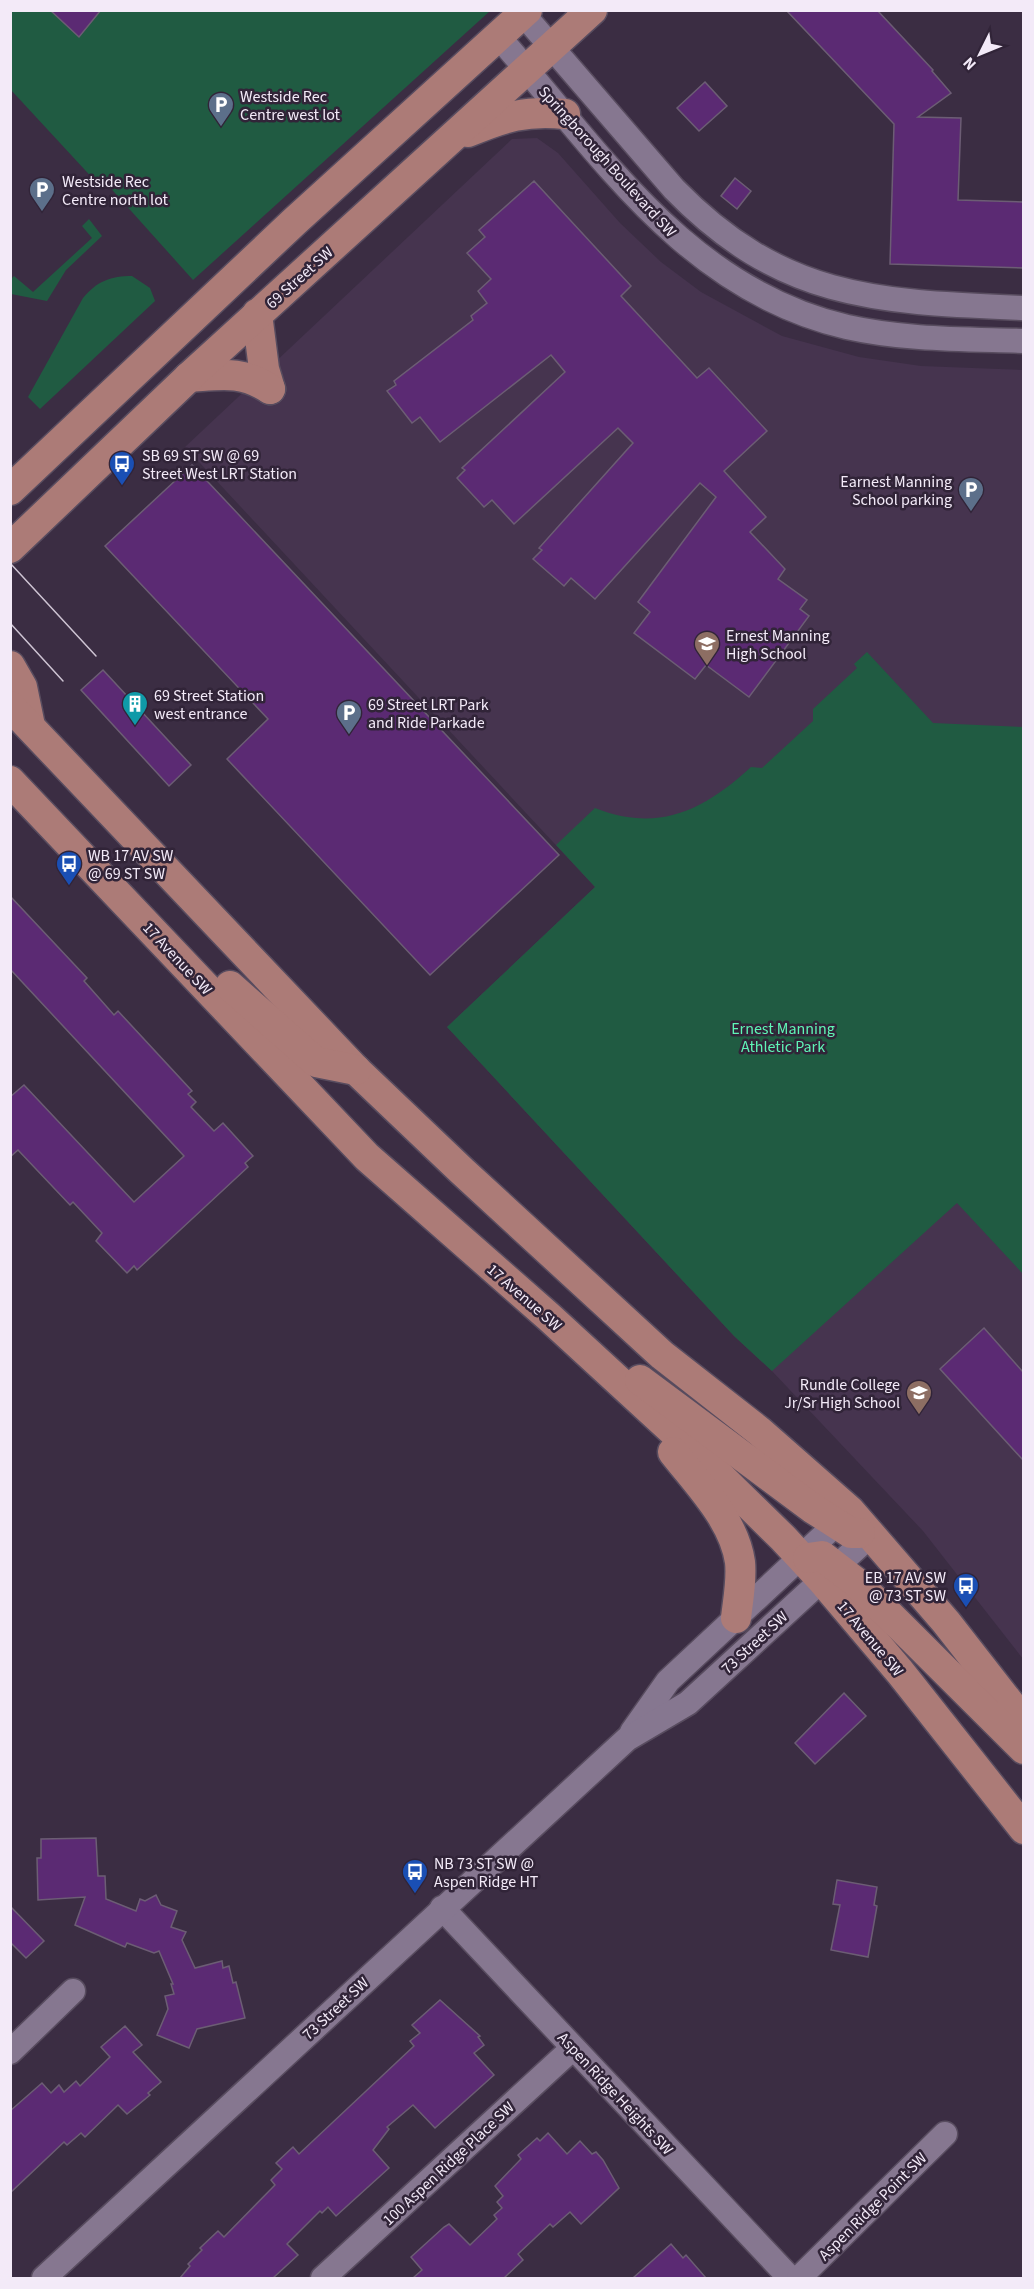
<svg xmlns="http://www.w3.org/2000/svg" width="1034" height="2289" font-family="'Source Sans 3',sans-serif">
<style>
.built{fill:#46344f}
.green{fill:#205b42}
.building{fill:#5b2a73;stroke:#6c5d74;stroke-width:1.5}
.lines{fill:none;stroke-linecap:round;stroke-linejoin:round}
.minor-casing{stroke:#584c5f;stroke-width:27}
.major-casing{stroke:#584c5f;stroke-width:33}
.minor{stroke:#867790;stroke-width:24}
.major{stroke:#ac7b77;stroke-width:30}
.tram{stroke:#cec4d3;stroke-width:1.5}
.labels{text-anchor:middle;stroke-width:5;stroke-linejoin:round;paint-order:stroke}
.poi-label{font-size:16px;fill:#f3eaf8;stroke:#312438;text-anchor:start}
.street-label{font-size:16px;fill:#f3eaf8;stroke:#312438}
.park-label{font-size:16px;fill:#5ff5b6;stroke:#312438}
</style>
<rect width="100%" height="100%" fill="#3b2d43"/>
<!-- built -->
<polygon class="built" points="537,138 558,153 620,223 661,262 701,292 782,336 859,357 921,366 1023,370 1023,1659 923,1531 772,1371 734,1336 447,1027 595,887 185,447 512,139"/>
<!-- green -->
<g class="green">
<polygon points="11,11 490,11 193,280 106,183 97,183 11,90"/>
<polygon points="89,219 102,236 66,270 47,301 11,294 11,279 14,276 33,292 92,238 82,226"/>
<path d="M 132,276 L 150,288 L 155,301 L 40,409 L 28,397 L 83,298 C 97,281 111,276 132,276 Z"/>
<path d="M 867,652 L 933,723 L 1023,727 L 1023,1274 L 957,1203 L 772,1371 L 734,1336 L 447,1027 L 595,887 L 556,845 L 595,808 C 658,833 703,811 751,767 L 762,768 L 813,721 L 813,709 L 857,668 L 854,664 Z"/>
</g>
<!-- building -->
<g class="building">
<polygon points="50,10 101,10 79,37"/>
<polygon points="786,10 877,10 933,70 932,71 951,93 918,117 961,118 958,200 1023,202 1023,268 890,264 894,124"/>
<polygon points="705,82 727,106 699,131 677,108"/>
<polygon points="735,178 751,191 737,209 721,196"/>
<polygon points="534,181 631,286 621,296 697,378 709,368 767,431 724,471 766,517 750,532 785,569 778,579 807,600 800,609 809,616 749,697 706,665 695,679 634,633 650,612 638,602 716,497 700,483 595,599 571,578 564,586 533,559 542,550 539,548 633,443 618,428 514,524 492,500 484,507 457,478 465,470 462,468 565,372 551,355 440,442 420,417 412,423 387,391 396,385 394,381 473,320 471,316 487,303 478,291 491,279 467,253 485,237 479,230"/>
<polygon points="192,465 559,855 430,975 227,759 268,719 105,546"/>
<polygon points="103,670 191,765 169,786 81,690"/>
<polygon points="10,896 87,978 84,981 114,1015 118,1011 192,1091 188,1094 196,1102 191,1107 214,1131 223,1123 253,1156 245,1163 248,1167 137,1270 134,1266 127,1273 96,1241 102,1233 73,1202 70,1205 18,1150 10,1157 10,1097 24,1085 134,1202 184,1156 10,969"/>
<polygon points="984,1328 1023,1372 1023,1460 940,1369"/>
<polygon points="844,1693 866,1716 815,1764 795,1743"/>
<polygon points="96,1838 98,1876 105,1876 106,1899 136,1911 140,1899 145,1901 156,1895 161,1905 177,1911 171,1927 186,1932 182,1940 195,1968 222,1961 223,1968 229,1966 233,1983 236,1982 245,2018 197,2029 189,2048 157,2035 168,2009 165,1996 174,1994 171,1984 173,1984 159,1951 154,1953 127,1943 125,1947 75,1925 85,1897 38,1900 37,1858 41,1858 41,1839"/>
<polygon points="837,1880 877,1887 874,1905 877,1906 868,1957 831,1950 840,1905 833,1904"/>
<polygon points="10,1906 44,1941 26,1958 10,1942"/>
<polygon points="440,2000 480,2036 478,2037 484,2045 474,2053 494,2075 435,2128 413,2105 387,2127 389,2129 373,2150 389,2168 336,2216 328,2207 322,2213 320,2211 287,2244 298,2255 273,2278 180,2278 190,2266 188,2264 202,2250 200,2248 218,2231 224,2237 275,2185 271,2180 282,2169 276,2163 293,2147 299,2154 414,2046 410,2041 420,2033 412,2025"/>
<polygon points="125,2026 142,2045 133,2052 161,2082 148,2093 150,2095 127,2114 118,2105 85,2137 81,2133 67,2145 64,2142 10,2193 10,2111 42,2083 51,2093 59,2085 64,2092 76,2081 80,2086 110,2057 101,2047"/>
<polygon points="548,2133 567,2154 580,2141 592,2154 596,2152 603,2160 619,2188 581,2224 570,2212 553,2227 550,2224 518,2254 523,2260 504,2278 413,2278 422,2270 411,2257 444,2227 449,2224 470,2245 497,2219 494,2215 502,2208 497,2202 503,2196 495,2186 521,2159 518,2155 537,2138 540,2141"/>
<polygon points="671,2244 683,2258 686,2255 706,2278 633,2278"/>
</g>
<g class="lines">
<defs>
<g id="minor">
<path d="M 523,14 L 674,189 C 782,300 878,302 1024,308"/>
<path d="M 498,36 C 600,153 687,290 847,327 C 905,340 965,339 1024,341"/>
<polyline points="632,1732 668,1681 849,1512"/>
<polyline points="442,1908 790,2278"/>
<polyline points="10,2052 73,1991"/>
<polyline points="44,2278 627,1739 688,1703 872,1534"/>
<polyline points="323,2278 573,2048"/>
<polyline points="799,2278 945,2134"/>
</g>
<g id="major">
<path d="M 468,132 C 504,117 526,110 565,114"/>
<polyline points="257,314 264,369 270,389"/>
<path d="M 189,377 C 221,375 241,370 270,389"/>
<polyline points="10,490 295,221 527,10"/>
<polyline points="10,548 189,377 592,10"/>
<polyline points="10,666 22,687 30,726"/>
<polyline points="10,706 356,1070 462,1171 662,1355 759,1431 850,1511 946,1622 1024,1722"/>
<polyline points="10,781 367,1157 549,1317 686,1443 783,1538 822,1580 900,1672 1024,1829"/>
<polyline points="230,986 316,1062 356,1070"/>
<polyline points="640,1380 812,1508 851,1533 860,1533"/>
<path d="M 673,1452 C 698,1484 734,1520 740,1562 C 742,1580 738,1600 736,1618"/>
<polyline points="808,1558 822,1556 857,1583 1024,1749"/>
</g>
</defs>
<!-- minor casing -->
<use href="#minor" class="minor-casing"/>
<!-- major casing -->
<use href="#major" class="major-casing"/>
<!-- minor -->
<use href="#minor" class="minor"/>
<!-- major -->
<use href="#major" class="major"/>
<!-- tram -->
<g class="tram">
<polyline points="10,563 96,656"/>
<polyline points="10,623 63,681"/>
</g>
</g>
<!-- icons -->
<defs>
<symbol id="parking-pin" viewBox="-11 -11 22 30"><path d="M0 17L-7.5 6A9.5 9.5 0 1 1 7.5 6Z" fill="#5c6f8a" stroke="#312438"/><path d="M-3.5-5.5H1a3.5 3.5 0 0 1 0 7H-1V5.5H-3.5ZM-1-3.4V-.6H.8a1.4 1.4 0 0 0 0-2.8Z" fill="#fff"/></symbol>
<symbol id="bus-pin" viewBox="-11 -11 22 30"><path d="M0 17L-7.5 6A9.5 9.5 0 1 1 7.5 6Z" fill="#1a4fb4" stroke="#312438"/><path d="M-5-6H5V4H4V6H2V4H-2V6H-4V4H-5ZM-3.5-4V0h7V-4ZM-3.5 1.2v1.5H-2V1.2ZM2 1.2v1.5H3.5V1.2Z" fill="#fff"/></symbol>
<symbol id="school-pin" viewBox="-11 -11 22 30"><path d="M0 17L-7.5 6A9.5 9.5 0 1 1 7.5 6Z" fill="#8d6e63" stroke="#312438"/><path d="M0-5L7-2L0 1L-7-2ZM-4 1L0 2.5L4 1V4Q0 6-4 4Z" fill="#fff"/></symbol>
<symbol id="building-pin" viewBox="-11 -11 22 30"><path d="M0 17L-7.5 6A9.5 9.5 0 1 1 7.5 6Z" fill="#0f9aa8" stroke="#312438"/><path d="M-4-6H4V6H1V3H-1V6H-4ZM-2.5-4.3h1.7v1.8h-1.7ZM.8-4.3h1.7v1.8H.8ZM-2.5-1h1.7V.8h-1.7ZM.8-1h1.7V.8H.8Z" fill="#fff"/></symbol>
</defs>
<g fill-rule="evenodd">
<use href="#parking-pin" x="206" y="90" width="30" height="40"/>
<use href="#parking-pin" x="27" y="175" width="30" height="40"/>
<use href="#bus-pin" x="107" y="449" width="30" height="40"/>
<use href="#parking-pin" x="956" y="475" width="30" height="40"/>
<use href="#school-pin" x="692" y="629" width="30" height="40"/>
<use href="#building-pin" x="120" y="689" width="30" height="40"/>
<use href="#parking-pin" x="334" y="698" width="30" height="40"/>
<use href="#bus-pin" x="54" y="849" width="30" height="40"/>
<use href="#school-pin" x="904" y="1378" width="30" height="40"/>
<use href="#bus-pin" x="951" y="1571" width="30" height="40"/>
<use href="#bus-pin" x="400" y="1857" width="30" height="40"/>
</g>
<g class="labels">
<!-- poi labels -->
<g class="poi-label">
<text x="240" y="102">Westside Rec<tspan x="240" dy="18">Centre west lot</tspan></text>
<text x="62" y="187">Westside Rec<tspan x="62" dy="18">Centre north lot</tspan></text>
<text x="142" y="461">SB 69 ST SW @ 69<tspan x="142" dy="18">Street West LRT Station</tspan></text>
<text x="952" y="487" text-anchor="end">Earnest Manning<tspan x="952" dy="18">School parking</tspan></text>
<text x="726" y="641">Ernest Manning<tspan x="726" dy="18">High School</tspan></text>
<text x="154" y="701">69 Street Station<tspan x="154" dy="18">west entrance</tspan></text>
<text x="368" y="710">69 Street LRT Park<tspan x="368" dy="18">and Ride Parkade</tspan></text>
<text x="88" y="861">WB 17 AV SW<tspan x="88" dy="18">@ 69 ST SW</tspan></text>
<text x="900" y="1390" text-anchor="end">Rundle College<tspan x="900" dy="18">Jr/Sr High School</tspan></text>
<text x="946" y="1583" text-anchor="end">EB 17 AV SW<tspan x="946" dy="18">@ 73 ST SW</tspan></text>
<text x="434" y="1869">NB 73 ST SW @<tspan x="434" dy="18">Aspen Ridge HT</tspan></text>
</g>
<!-- street labels -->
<g class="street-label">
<text transform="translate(608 161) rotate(48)" y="6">Springborough Boulevard SW</text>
<text transform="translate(299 277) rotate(-42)" y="6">69 Street SW</text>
<text transform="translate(178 958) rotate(47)" y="6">17 Avenue SW</text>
<text transform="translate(525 1297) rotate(41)" y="6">17 Avenue SW</text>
<text transform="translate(871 1638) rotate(50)" y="6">17 Avenue SW</text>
<text transform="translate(754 1642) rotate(-43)" y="6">73 Street SW</text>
<text transform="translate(335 2008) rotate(-43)" y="6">73 Street SW</text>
<text transform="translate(616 2093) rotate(47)" y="6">Aspen Ridge Heights SW</text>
<text transform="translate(448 2163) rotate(-43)" y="6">100 Aspen Ridge Place SW</text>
<text transform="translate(872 2206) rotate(-45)" y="6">Aspen Ridge Point SW</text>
</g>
<!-- park labels -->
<g class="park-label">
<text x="783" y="1034">Ernest Manning<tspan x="783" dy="18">Athletic Park</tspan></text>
</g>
</g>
<!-- border -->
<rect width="1034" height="2289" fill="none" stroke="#f3eaf8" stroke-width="24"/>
<!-- north arrow -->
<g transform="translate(980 54) rotate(227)" stroke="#312438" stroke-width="4.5" paint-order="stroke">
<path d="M0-4.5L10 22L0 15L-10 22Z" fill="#f3eaf8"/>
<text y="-9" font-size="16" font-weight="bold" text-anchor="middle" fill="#f3eaf8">N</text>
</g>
</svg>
